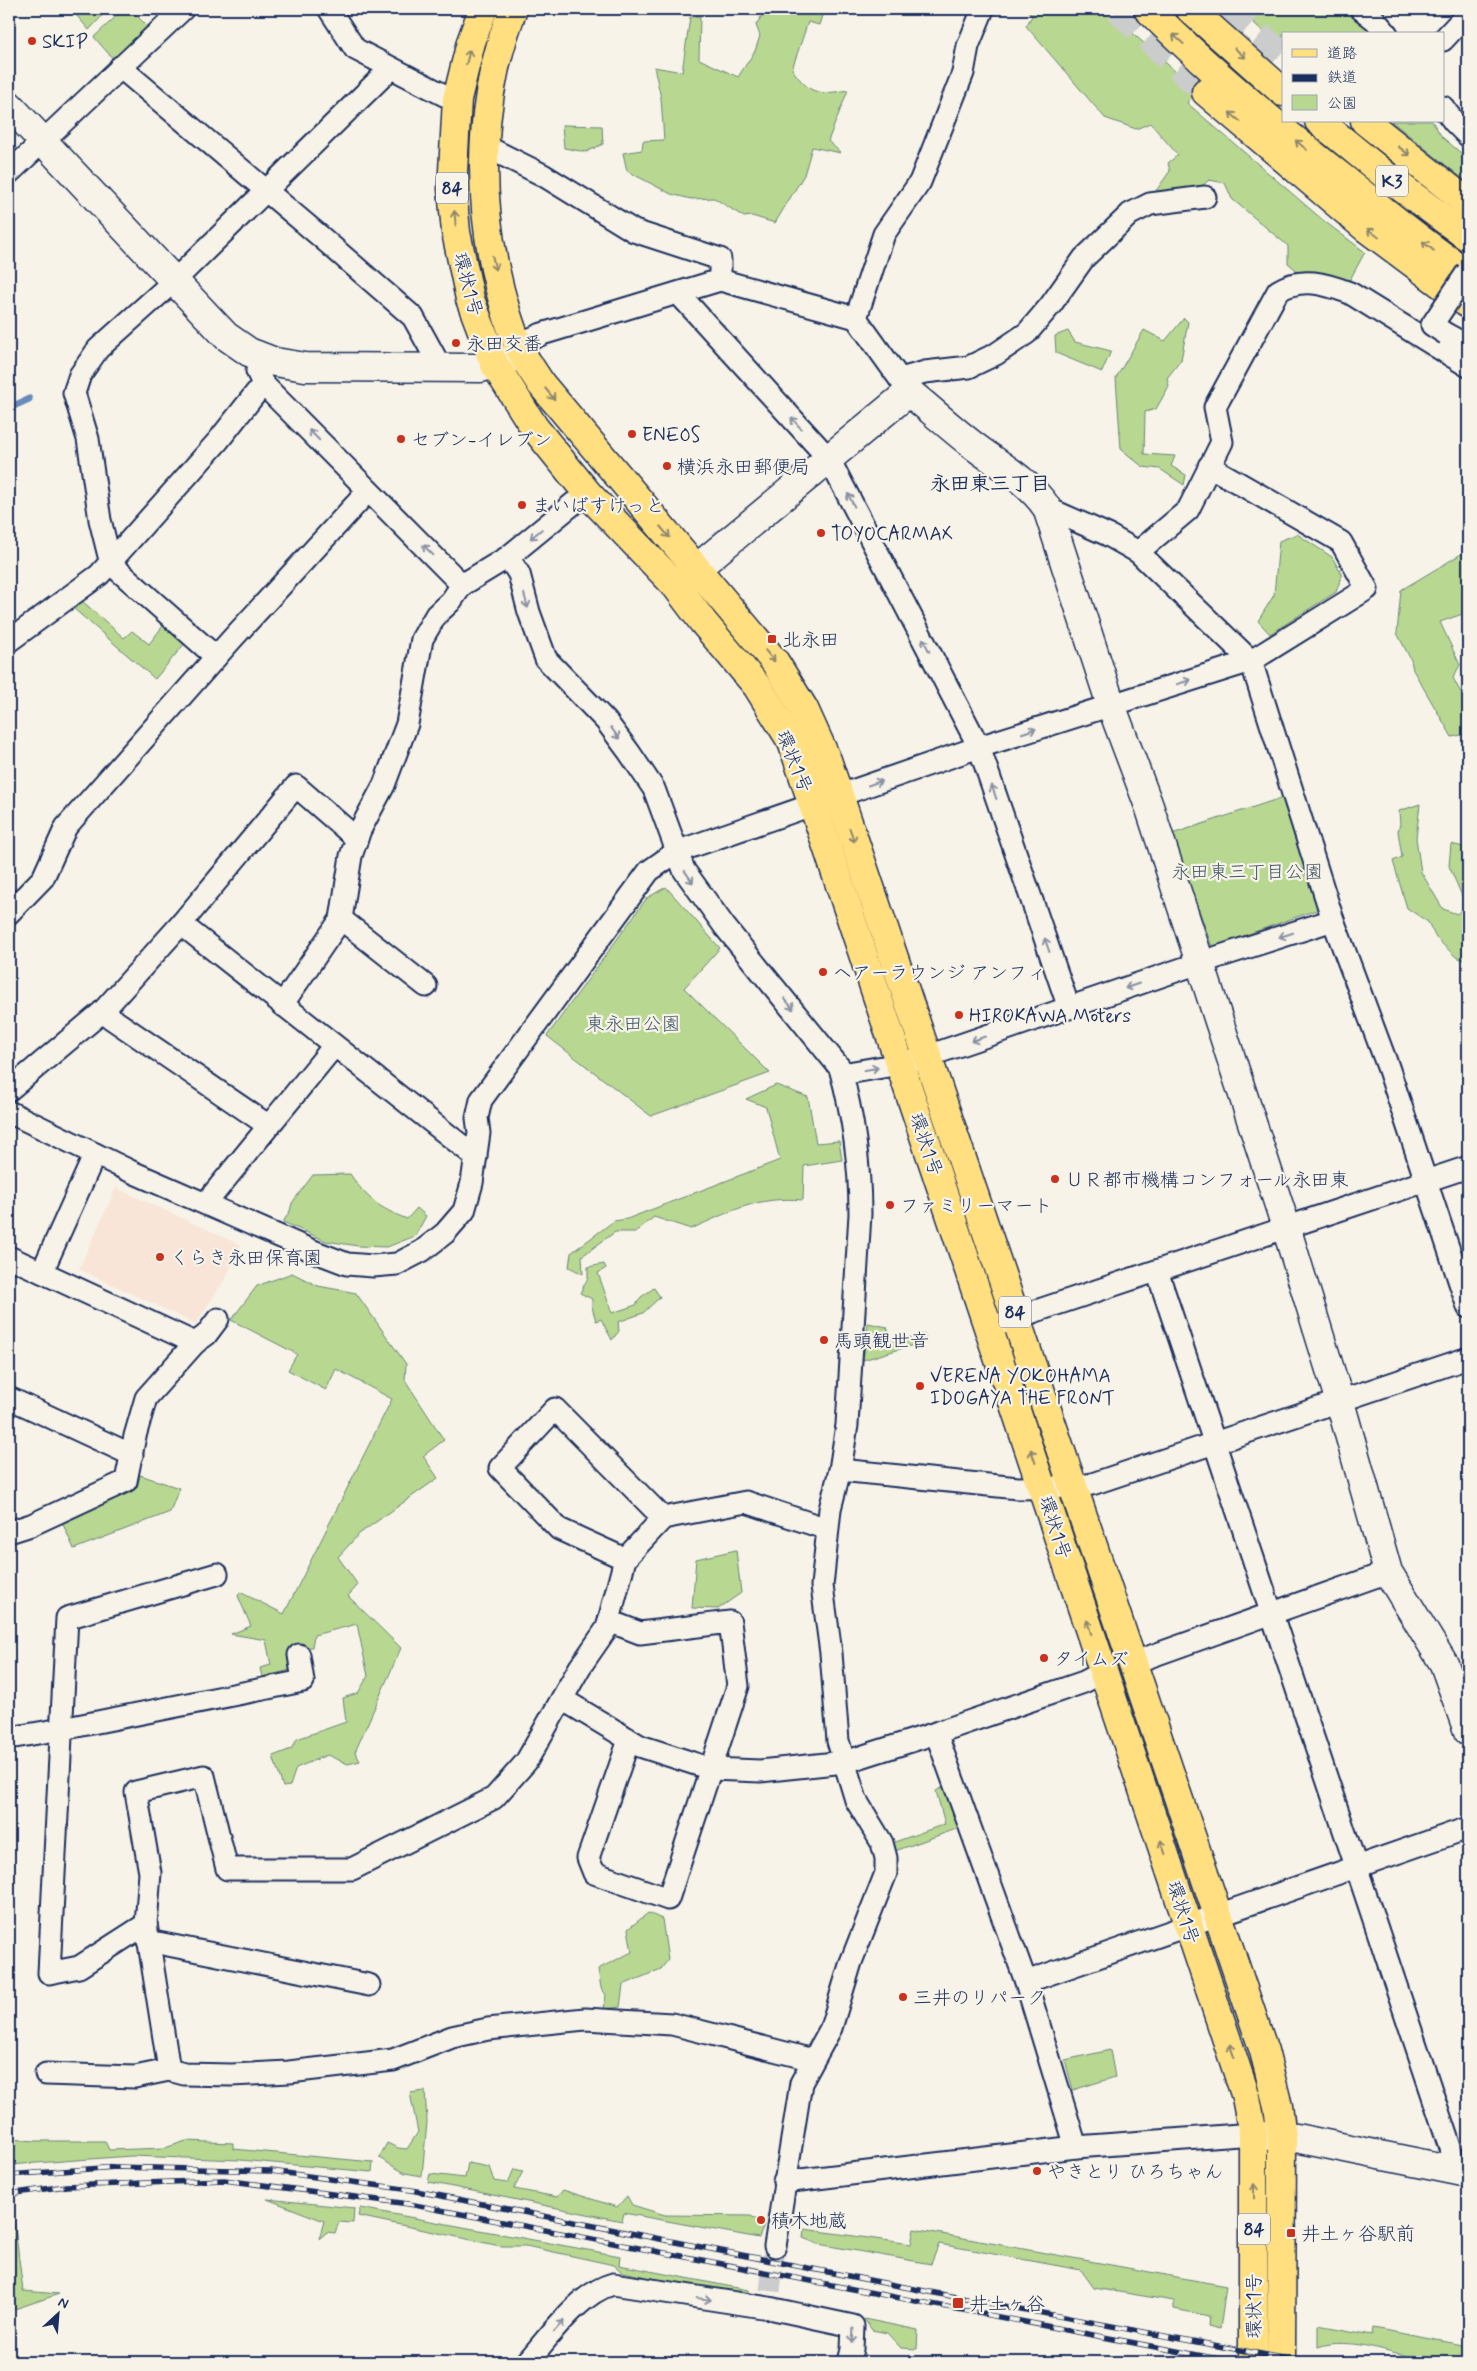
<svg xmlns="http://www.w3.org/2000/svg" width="1477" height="2371" font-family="Mynerve,'Klee One',sans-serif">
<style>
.built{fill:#f8e5d7}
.green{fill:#b8d891;stroke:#6a8478}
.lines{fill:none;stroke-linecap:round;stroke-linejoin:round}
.stream{stroke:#678bb9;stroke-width:7}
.street-tunnel{stroke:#cbcccc;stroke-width:21;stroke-dasharray:21 11;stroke-linecap:butt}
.highway-tunnel{stroke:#cbcccc;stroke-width:28;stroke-dasharray:28 14;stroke-linecap:butt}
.street-casing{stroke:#1b2f5e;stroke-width:25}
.secondary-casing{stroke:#1b2f5e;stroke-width:31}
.primary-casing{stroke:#1b2f5e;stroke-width:31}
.highway-casing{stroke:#1b2f5e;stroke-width:31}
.street{stroke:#f7f3e8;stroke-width:21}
.secondary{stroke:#f7f3e8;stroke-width:28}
.primary{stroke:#ffdf80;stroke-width:28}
.highway{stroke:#ffdf80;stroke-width:28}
.rail-casing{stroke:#1b2f5e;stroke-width:5.5}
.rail{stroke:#f7f3e8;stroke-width:4;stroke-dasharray:11;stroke-linecap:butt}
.street-bridge-casing{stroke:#1b2f5e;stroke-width:25;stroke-linecap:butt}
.street-bridge{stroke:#f7f3e8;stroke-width:21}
.oneway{stroke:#8d876f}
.oneway2{stroke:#8991a3}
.poi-dot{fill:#c8321e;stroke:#f7f3e8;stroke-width:2}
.labels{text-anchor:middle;stroke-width:4.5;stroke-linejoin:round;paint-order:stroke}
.shield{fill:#f7f3e8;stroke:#5d6a87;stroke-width:1}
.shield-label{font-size:18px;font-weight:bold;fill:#1b2f5e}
.poi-label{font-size:19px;fill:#1b2f5e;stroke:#f7f3e8;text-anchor:start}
.street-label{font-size:19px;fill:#1b2f5e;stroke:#f7f3e8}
.park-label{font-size:19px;fill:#42596b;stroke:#f7f3e8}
.neighbourhood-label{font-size:20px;font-weight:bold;fill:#1b2f5e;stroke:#f7f3e8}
</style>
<rect width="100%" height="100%" fill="#f7f3e8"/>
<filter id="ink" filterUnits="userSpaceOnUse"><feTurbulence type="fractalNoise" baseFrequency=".02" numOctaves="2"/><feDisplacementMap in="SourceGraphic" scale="10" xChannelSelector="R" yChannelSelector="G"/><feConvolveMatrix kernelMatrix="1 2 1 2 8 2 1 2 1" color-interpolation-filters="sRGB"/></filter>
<g filter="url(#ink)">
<!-- built -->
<polygon class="built" points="116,1188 241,1245 225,1279 196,1324 79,1269"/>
<!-- green -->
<g class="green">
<polygon points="71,9 96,9 102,16 89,30"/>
<polygon points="124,9 130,9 147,26 114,60 94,37"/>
<path d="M 766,9 L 824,9 L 819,25 L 808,22 L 792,69 C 810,95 818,95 848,90 L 828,141 L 841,153 L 812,147 L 804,175 L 775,223 L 752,216 L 744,217 L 714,198 L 691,199 L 671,194 L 627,171 L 623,153 L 642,150 L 643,141 L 664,140 L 661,98 L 654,67 L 682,72 L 690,17 L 700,16 L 699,59 L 738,77 L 755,51 L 760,36 L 756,25 Z"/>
<polygon points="1026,9 1106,9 1197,91 1187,103 1324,221 1365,252 1347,285 1302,275 1288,263 1288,246 1232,199 1225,183 1209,180 1198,189 1153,195 1170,171 1168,163 1178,155 1150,123 1136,129 1105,118 1026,26 1032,16"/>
<polygon points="1239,9 1344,9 1359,18 1373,34 1283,34 1281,48"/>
<polygon points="1391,121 1432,121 1442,137 1468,159 1468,183"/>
<polygon points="562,125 602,126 603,144 586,152 564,148"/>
<polygon points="1184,318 1188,322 1181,360 1167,378 1169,386 1156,409 1145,412 1144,454 1175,456 1171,466 1186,475 1184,485 1160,469 1143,467 1121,449 1116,378 1144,330 1165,341"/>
<polygon points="1068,331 1075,342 1111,351 1102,372 1056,353 1055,336"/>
<polygon points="1297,534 1332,557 1342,575 1336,592 1270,634 1258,621 1274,595 1279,541"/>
<polygon points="1468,550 1468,612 1440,622 1460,665 1453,678 1467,704 1466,734 1452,737 1413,670 1411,660 1397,633 1401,590"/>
<polygon points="81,600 124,638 132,631 149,644 166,622 186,642 155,679 73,608"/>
<polygon points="1284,797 1319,909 1212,947 1172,834"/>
<polygon points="1420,804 1416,838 1421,872 1443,909 1457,914 1466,905 1449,866 1451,844 1468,848 1467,961 1456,957 1436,938 1428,922 1407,908 1393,861 1402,857 1398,831 1400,824 1399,811"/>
<polygon points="666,887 720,948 684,988 770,1073 651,1116 547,1036 647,898"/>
<path d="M 776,1085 L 808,1097 L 816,1143 L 839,1141 L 842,1160 L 804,1166 L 803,1200 C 757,1196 732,1211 691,1229 L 654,1217 L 635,1232 L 615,1232 L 582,1256 L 583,1274 L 569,1267 L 571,1253 L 614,1221 L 627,1219 L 780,1160 L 766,1107 L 746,1099 Z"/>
<path d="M 350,1174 C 367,1199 379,1208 407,1219 L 417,1208 L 426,1216 L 415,1236 L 387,1247 L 358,1246 L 326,1241 L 283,1222 L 290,1211 L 292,1203 L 313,1175 Z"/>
<polygon points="604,1264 606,1268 598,1273 612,1313 636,1305 641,1297 654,1288 660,1297 643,1313 618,1322 619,1331 612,1340 601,1319 596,1321 592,1307 592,1299 580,1293 588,1278 588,1267"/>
<polygon points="292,1273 318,1286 356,1293 406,1364 405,1380 444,1440 423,1456 438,1478 359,1534 338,1557 358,1585 348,1596 401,1648 355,1752 360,1761 348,1764 327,1755 296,1768 290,1786 283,1787 273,1756 291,1749 297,1739 346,1722 343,1698 358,1693 368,1676 357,1624 314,1635 312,1647 291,1648 294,1669 262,1677 260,1668 271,1665 266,1640 231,1634 251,1626 238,1596 240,1592 284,1614 392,1399 336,1369 326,1390 288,1370 297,1354 231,1320 257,1286"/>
<polygon points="868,1323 887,1327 892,1342 924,1334 927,1341 863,1360"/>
<polygon points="140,1475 179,1488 170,1512 74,1549 62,1522 137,1488"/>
<polygon points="736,1550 741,1593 718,1609 692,1608 696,1559"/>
<polygon points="945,1786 959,1828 895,1851 892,1843 945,1824 936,1791"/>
<polygon points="648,1913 662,1919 668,1960 661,1969 623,1985 620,2007 604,2009 606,1995 601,1988 598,1969 632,1952 628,1929"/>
<polygon points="1110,2050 1115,2077 1073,2090 1065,2060"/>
<polygon points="425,2091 427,2122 422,2176 405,2173 379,2158 387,2143 398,2148 407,2149 418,2132 410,2093"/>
<polygon points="9,2139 36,2141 105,2141 109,2150 165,2148 186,2141 233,2143 233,2149 373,2162 372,2172 240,2160 131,2156 9,2165"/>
<polygon points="468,2163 489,2167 494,2181 508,2183 514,2169 523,2171 514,2189 557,2197 563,2190 617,2207 627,2196 632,2205 665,2215 751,2216 764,2224 759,2238 624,2213 622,2221 428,2182 430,2174 465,2178"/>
<polygon points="267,2199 354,2208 353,2223 339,2222 335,2233 327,2232 319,2239 324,2221"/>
<polygon points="360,2208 620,2256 619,2265 748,2290 748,2297 622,2272 614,2265 526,2246 500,2246 358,2216"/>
<polygon points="9,2219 14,2219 23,2291 59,2294 9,2311"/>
<polygon points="804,2229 911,2244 914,2229 1226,2286 1220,2329 1208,2326 1209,2316 1174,2309 1174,2301 1094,2288 1081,2270 939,2244 931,2264 818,2244 803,2238"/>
<polygon points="864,2319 918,2330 917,2349 901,2348 887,2333 872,2330"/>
<path d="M 1318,2325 L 1372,2335 L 1373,2328 L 1468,2346 L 1468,2362 C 1457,2362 1444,2364 1433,2362 C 1400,2356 1350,2335 1318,2347 Z"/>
</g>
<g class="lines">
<!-- stream -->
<polyline class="stream" points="9,408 29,399"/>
<!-- street-tunnel -->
<polyline class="street-tunnel" points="770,2291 775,2246"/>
<!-- highway-tunnel -->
<g class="highway-tunnel">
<polyline points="1118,9 1206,92"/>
<polyline points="1227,9 1283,56"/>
</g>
<defs>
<g id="street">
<polyline points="329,9 355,49 444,95 457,99"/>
<polyline points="1361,9 1375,20 1387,34"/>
<polyline points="1443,40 1468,13"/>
<polyline points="120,67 321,237 413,317 441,368"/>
<polyline points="1443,107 1454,122 1468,136"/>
<polyline points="485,146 543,175 634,231 720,259 720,280"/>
<polyline points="9,173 183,9"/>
<polyline points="678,293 829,459 979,747 1069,1008"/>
<polyline points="856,318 884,234 920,182 963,73 968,46 983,9"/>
<polyline points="1446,334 1468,346"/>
<polyline points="519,344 542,334 720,280 856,318 909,392"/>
<polyline points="257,371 263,384 462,585"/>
<polyline points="900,379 925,372 969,367 996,354 1027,333 1050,306 1084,258 1130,214 1150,204 1205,197"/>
<polyline points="1047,508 1108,535 1138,552 1251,661 1333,920 1388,1067 1468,1307"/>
<path d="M 1138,552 L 1188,510 L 1222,442 L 1215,407 L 1278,291 C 1301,276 1326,284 1350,293 L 1468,366"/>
<path d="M 508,557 L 519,574 L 529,612 L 546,659 L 606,721 L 629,752 L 654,789 L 684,870 L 725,927 L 840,1068 C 853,1115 860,1166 860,1214 L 847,1425 L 840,1470 L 830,1509 L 822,1586 L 831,1653 L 838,1741 L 856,1800 L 882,1843 L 886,1858 L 886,1873 L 851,1962 L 831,2028 L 801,2083 L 775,2246"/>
<polyline points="9,641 99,575 218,441 263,384"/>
<polyline points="216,657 111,564 100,520 88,439 74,393 80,375 98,349 175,280 391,68"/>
<polyline points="9,913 43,878 66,827 232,639 368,491"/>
<polyline points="341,919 426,986"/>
<polyline points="181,924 476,1157"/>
<polyline points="282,1005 341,919 351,856 360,830 384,785 407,724 422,639 436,615 451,601 462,585 508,557 574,503 589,495"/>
<polyline points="102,1012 269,1126"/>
<polyline points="842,1074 900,1064 928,1056 1199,963 1333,920"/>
<polyline points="9,1090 102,1012 181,924 296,786 357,839"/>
<polyline points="9,1112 130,1171 313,1251 347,1264 373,1266 397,1264 422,1251 445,1233 464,1211 472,1183 479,1133 477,1118 481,1100 649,871 676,852 979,747 1251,661 1367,589 1341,542 1209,466"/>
<polyline points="206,1203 334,1046"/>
<polyline points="9,1257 195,1343"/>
<polyline points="1157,1271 1450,2147 1453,2170"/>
<polyline points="42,1272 95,1154"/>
<polyline points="989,1328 1036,1311 1468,1167"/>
<polyline points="9,1398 132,1455"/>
<polyline points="840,1470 1018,1488 1074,1487 1092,1484 1468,1358"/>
<polyline points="9,1532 31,1525 126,1481 135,1436 146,1398 195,1343 206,1335 218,1319"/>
<polyline points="625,1559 663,1518"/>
<polyline points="609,1621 640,1633 730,1622 738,1686 668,1899 594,1873 588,1858 629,1740"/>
<polyline points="1132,1663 1388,1572"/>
<polyline points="562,1699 640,1746 711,1769 760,1771 845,1762 936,1733 1084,1682 1103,1672"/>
<polyline points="936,1733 1026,1982 1076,2147"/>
<polyline points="9,1738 62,1729 303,1681 299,1655"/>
<polyline points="146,1924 79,1967 49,1973 67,1618 217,1574"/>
<polyline points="148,1941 369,1985"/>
<polyline points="1026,1982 1468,1828"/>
<polyline points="169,2070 146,1924 150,1873 136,1792 204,1776 227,1869 352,1869 494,1798 526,1762 580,1667 607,1628 625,1559 559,1529 500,1468 555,1409 663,1518 746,1502 827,1529"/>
<polyline points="46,2074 135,2077 169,2070 184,2074 231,2075 289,2072 393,2060 452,2037 488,2029 585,2019 672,2024 813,2060"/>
<polyline points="784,2182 1076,2147 1253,2134"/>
<path d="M 527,2362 C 550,2336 579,2293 613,2284 L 769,2308 L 853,2326 L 852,2349 L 849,2362"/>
</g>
<g id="secondary">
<polyline points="9,105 226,336 249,352 275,362 305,367 481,368 518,356"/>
<path d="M 679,583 L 909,392 C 931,410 952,429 974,446 C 999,465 1029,481 1047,508 L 1111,705 L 1149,806 L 1286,1227 L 1340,1402 L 1388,1572 L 1444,1664 L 1468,1731"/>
<polyline points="1260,2135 1296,2138 1468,2173"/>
</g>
<g id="primary">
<polyline points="483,9 471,42 457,99 452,189 456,232 470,299 495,365 534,427 589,495 676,586 703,622 757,686 792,742 1246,2097 1253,2134 1253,2362"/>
<path d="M 513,9 C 478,99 476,197 500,290 C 506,312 512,334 523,355 C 528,365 535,374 541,384 L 775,662 L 804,709 L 827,760 L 1264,2051 L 1278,2106 L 1282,2137 L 1281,2362"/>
</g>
<g id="highway">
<path d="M 1148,9 C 1212,73 1282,131 1354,187 C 1391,217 1429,247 1468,274"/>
<polyline points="1190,9 1283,92"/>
<polyline points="1206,92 1366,228 1468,304"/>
<polyline points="1319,121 1390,179 1468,237"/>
<polyline points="1365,121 1468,203"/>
</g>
</defs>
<!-- street casing -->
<use href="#street" class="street-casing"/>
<!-- secondary casing -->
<use href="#secondary" class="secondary-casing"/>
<!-- primary casing -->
<use href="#primary" class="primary-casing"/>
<!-- highway casing -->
<use href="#highway" class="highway-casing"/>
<!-- street -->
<use href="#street" class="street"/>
<!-- secondary -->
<use href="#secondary" class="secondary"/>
<!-- primary -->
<use href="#primary" class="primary"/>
<!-- highway -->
<use href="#highway" class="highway"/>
<defs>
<g id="rail">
<polyline points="9,2175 116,2167 271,2171 411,2190 940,2294 1304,2362"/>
<polyline points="9,2194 66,2186 224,2180 409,2204 1234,2362"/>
</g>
</defs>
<!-- rail casing -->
<use href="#rail" class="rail-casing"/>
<!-- rail -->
<use href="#rail" class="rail"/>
<defs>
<polyline id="street-bridge" points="1446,334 1432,325 1468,271"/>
</defs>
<!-- street-bridge casing -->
<use href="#street-bridge" class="street-bridge-casing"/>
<!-- street-bridge -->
<use href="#street-bridge" class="street-bridge"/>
</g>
<!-- one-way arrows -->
<defs><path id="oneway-shaft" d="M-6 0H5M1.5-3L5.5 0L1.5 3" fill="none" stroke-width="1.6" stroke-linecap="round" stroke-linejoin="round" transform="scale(1.25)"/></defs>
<g class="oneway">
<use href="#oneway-shaft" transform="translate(1178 39) rotate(-138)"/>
<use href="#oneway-shaft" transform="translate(1240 53) rotate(41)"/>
<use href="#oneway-shaft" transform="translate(468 57) rotate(-76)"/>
<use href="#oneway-shaft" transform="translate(1235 117) rotate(-140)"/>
<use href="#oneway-shaft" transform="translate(1301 145) rotate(-140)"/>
<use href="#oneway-shaft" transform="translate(1404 151) rotate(38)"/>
<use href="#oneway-shaft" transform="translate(455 218) rotate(-95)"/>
<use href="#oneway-shaft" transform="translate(1373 233) rotate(-143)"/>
<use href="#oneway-shaft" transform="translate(1428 246) rotate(-142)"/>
<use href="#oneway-shaft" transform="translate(494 263) rotate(77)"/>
<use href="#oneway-shaft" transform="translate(550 394) rotate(50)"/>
<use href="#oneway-shaft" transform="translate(665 532) rotate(50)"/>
<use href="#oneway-shaft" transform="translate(770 656) rotate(50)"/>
<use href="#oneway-shaft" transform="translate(852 835) rotate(71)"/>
<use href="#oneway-shaft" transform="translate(1033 1456) rotate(-109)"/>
<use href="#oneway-shaft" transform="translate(1089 1627) rotate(-108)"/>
<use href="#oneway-shaft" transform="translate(1163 1847) rotate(-109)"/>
<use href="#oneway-shaft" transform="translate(1232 2051) rotate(-109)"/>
<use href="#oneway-shaft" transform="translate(1254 2191) rotate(-90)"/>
</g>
<g class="oneway2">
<use href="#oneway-shaft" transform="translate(796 423) rotate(-132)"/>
<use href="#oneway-shaft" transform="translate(314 435) rotate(-135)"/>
<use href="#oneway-shaft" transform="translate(851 500) rotate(-117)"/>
<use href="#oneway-shaft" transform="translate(536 534) rotate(140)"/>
<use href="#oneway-shaft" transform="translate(428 550) rotate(-135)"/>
<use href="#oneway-shaft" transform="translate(526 601) rotate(75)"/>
<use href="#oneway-shaft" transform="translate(926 645) rotate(-117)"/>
<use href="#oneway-shaft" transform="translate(1184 682) rotate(-17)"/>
<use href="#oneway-shaft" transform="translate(1029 731) rotate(-18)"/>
<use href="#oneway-shaft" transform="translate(615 733) rotate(54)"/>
<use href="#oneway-shaft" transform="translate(875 783) rotate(-19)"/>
<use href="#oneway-shaft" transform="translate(994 792) rotate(-109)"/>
<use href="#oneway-shaft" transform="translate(689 877) rotate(55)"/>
<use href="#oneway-shaft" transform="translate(1286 935) rotate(162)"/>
<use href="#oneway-shaft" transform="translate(1047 945) rotate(-109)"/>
<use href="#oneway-shaft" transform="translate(1132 986) rotate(161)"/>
<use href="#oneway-shaft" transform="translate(789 1004) rotate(51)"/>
<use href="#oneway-shaft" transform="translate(978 1039) rotate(161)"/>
<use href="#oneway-shaft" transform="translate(871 1069) rotate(-10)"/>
<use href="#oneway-shaft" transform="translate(704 2299) rotate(8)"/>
<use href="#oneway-shaft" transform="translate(559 2326) rotate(-48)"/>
<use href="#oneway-shaft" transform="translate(853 2336) rotate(93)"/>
</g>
</g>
<!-- markers -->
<g class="poi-dot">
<circle cx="32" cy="41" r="5"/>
<circle cx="456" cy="343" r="5"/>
<circle cx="632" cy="434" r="5"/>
<circle cx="401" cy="439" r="5"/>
<circle cx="667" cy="466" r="5"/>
<circle cx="522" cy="505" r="5"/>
<circle cx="821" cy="533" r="5"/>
<rect x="767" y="634" width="10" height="10" rx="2.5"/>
<circle cx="823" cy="972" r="5"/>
<circle cx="959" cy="1015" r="5"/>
<circle cx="1055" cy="1179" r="5"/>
<circle cx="890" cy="1205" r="5"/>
<circle cx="160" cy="1257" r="5"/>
<circle cx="824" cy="1340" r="5"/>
<circle cx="920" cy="1386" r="5"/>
<circle cx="1044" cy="1658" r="5"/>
<circle cx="903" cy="1997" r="5"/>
<circle cx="1037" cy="2171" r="5"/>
<circle cx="761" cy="2220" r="5"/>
<rect x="1286" y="2228" width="10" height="10" rx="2.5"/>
<rect x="952" y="2297" width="12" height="12" rx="2.5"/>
</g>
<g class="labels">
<!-- shield labels -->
<g class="shield">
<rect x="1376" y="165.5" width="32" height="31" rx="4"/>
<rect x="436" y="172.5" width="32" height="31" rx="4"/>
<rect x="999" y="1296.5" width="32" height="31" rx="4"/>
<rect x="1238" y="2213.5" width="32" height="31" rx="4"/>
</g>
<g class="shield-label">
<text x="1392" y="187">K3</text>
<text x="452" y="194">84</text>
<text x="1015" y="1318">84</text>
<text x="1254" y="2235">84</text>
</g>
<!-- poi labels -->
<g class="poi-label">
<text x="42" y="48">SKIP</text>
<text x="466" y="350">永田交番</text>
<text x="642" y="441">ENEOS</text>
<text x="411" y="446">セブン-イレブン</text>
<text x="677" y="473">横浜永田郵便局</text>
<text x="532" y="512">まいばすけっと</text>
<text x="831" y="540">TOYOCARMAX</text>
<text x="782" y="646">北永田</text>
<text x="833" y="979">ヘアーラウンジ アンフィ</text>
<text x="969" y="1022">HIROKAWA Moters</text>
<text x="1065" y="1186">ＵＲ都市機構コンフォール永田東</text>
<text x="900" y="1212">ファミリーマート</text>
<text x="170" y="1264">くらき永田保育園</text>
<text x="834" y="1347">馬頭観世音</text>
<text x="930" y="1382">VERENA YOKOHAMA<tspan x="930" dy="22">IDOGAYA THE FRONT</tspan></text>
<text x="1054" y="1665">タイムズ</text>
<text x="913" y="2004">三井のリパーク</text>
<text x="1047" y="2178">やきとり ひろちゃん</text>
<text x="771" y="2227">積木地蔵</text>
<text x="1301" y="2240">井土ヶ谷駅前</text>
<text x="969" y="2310">井土ヶ谷</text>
</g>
<!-- street labels -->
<g class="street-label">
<text transform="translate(469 284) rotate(75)" y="7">環状1号</text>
<text transform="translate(795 761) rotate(68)" y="7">環状1号</text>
<text transform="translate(927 1144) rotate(71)" y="7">環状1号</text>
<text transform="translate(1056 1527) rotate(72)" y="7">環状1号</text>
<text transform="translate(1184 1912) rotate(72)" y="7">環状1号</text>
<text transform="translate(1253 2306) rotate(-90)" y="7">環状1号</text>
</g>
<!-- park labels -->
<g class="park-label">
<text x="1247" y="878">永田東三丁目公園</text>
<text x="633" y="1030">東永田公園</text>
</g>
<!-- neighbourhood labels -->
<g class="neighbourhood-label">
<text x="990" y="490">永田東三丁目</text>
</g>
</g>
<!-- margin -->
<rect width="1477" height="2371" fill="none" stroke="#f7f3e8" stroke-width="30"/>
<rect x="15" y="15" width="1447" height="2341" fill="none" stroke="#1b2f5e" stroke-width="2" filter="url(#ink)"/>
<!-- legend -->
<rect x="1282" y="32" width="162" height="90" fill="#f7f3e8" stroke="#9fa5b1"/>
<rect x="1292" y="49" width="25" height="8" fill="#ffdf80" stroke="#9fa5b1"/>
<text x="1327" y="58" font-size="15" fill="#1b2f5e">道路</text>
<rect x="1292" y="74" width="25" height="8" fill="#1b2f5e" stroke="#9fa5b1"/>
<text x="1327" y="82" font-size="15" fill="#1b2f5e">鉄道</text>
<rect x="1292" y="95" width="25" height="15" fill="#b8d891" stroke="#9fa5b1"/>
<text x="1327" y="108" font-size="15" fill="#1b2f5e">公園</text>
<!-- north arrow -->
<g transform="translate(58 2314) rotate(26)" stroke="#f7f3e8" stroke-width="4" paint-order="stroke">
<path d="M0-4L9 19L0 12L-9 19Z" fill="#1b2f5e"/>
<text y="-8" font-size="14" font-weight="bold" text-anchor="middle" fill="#1b2f5e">N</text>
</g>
</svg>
